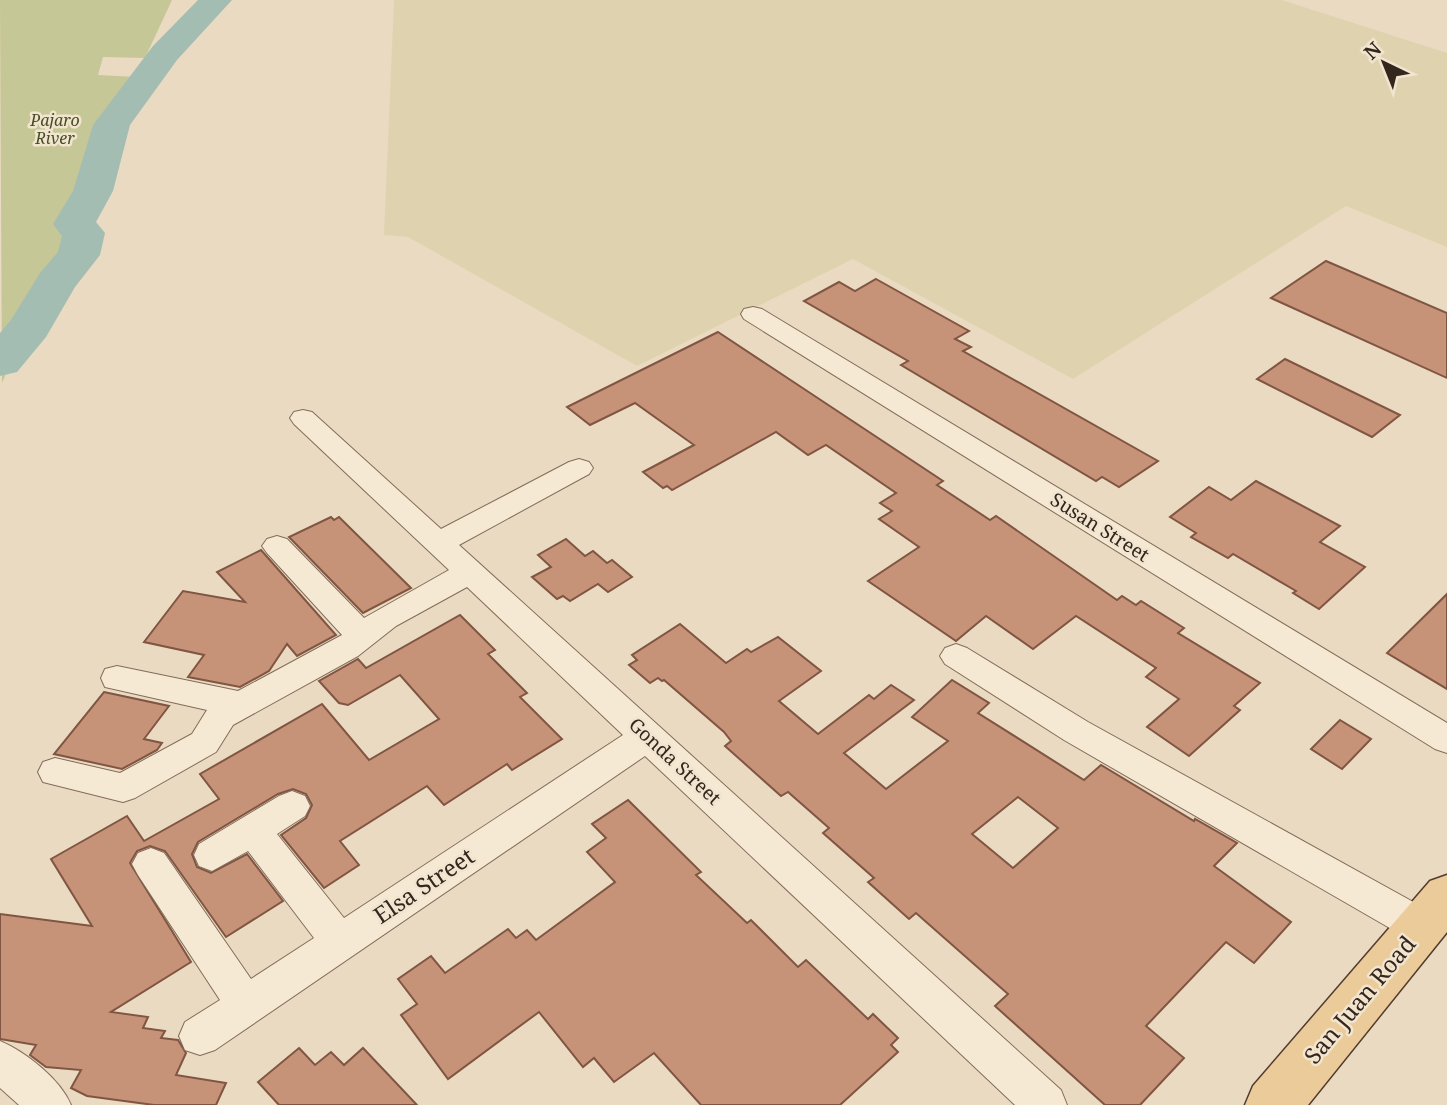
<svg xmlns="http://www.w3.org/2000/svg" width="1447" height="1105" font-family="'Noto Serif',serif">
<style>
.farmland{fill:#dfd3af}
.green{fill:#c6c796}
.lines{fill:none;stroke-linecap:round;stroke-linejoin:round}
.river{fill:#a3bdb3;fill-rule:evenodd}
.building{fill:#c69379;stroke:#805541;stroke-width:2;fill-rule:evenodd}
.minor-casing{stroke:#826c5a;stroke-width:2}
.major-casing{stroke:#503b2e;stroke-width:3}
.minor{fill:#f6e9d3;fill-rule:evenodd}
.major{fill:#eccb9a;fill-rule:evenodd}
.labels{text-anchor:middle;stroke-width:5;stroke-linejoin:round;paint-order:stroke}
.far-park-label{font-size:16px;font-style:italic;fill:#474e25;stroke:#f2e5d0}
.street-label{font-size:19px;fill:#33261d;stroke:#f2e5d0}
.near-street-label{font-size:23px;fill:#33261d;stroke:#f2e5d0}
</style>
<rect width="100%" height="100%" fill="#eadac1"/>
<!-- farmland -->
<polygon class="farmland" points="394,0 1282,0 1447,53 1447,247 1346,206 1073,379 853,259 637,366 408,237 384,235"/>
<!-- green -->
<polygon class="green" points="0,0 172,0 145,58 103,57 98,75 136,77 2,383"/>
<g class="lines">
<!-- river -->
<polygon class="river" points="198,0 232,0 177,60 130,125 113,191 96,222 105,233 100,255 75,287 46,337 17,372 0,376 0,333 11,320 40,273 58,252 62,236 53,224 73,191 93,125 153,46"/>
</g>
<!-- building -->
<g class="building">
<polygon points="1326,261 1447,313 1447,378 1271,298"/>
<polygon points="876,279 969,331 955,339 971,347 963,351 1158,461 1119,487 1102,477 1096,481 901,365 908,361 804,301 839,282 855,291"/>
<polygon points="718,332 943,481 937,485 990,520 996,516 1117,600 1122,596 1136,605 1141,601 1184,628 1178,633 1260,683 1234,706 1240,710 1189,756 1147,727 1179,699 1146,677 1156,668 1076,616 1033,649 986,616 956,641 868,581 919,547 879,519 892,511 880,503 896,493 826,445 808,455 776,432 672,490 667,486 663,488 643,472 694,445 635,403 590,425 567,407"/>
<polygon points="1285,359 1400,415 1372,437 1257,379"/>
<polygon points="1256,481 1340,526 1320,542 1365,567 1319,609 1293,593 1296,591 1233,554 1228,558 1191,537 1196,533 1170,517 1209,487 1231,500"/>
<polygon points="331,517 334,520 339,517 411,588 363,613 289,537"/>
<polygon points="566,539 585,556 593,551 607,563 612,560 632,577 608,592 598,584 570,601 563,596 557,599 532,577 551,567 538,555"/>
<polygon points="261,550 336,635 297,656 287,644 269,671 240,687 188,677 204,655 144,642 183,591 245,602 217,572"/>
<polygon points="1447,594 1447,689 1387,653"/>
<polygon points="460,615 495,650 488,654 527,693 520,697 562,739 512,770 507,764 444,805 427,786 340,841 359,865 324,888 281,835 306,818 312,805 306,794 293,789 278,794 198,842 192,854 197,867 211,873 247,854 283,901 226,937 165,851 150,846 137,851 130,863 191,962 111,1012 148,1017 143,1028 165,1031 161,1038 178,1040 186,1053 176,1075 226,1083 216,1105 154,1105 87,1096 71,1088 81,1070 46,1067 30,1055 36,1045 0,1039 0,914 92,926 51,859 127,816 144,841 219,799 200,774 322,704 369,760 439,719 400,675 348,705 339,703 319,681 358,659 366,668"/>
<path d="M 680,624 L 726,663 L 747,649 L 751,652 L 778,637 L 821,671 L 779,701 L 818,734 L 869,695 L 874,699 L 891,685 L 914,700 L 844,753 L 886,789 L 948,741 L 912,717 L 952,680 L 989,703 L 978,713 L 1084,780 L 1101,765 L 1194,821 L 1195,819 L 1237,843 L 1214,866 L 1291,922 L 1254,963 L 1226,942 L 1146,1026 L 1184,1058 L 1140,1105 L 1105,1105 L 995,1006 L 1008,994 L 916,913 L 909,919 L 868,882 L 874,878 L 823,833 L 829,828 L 788,792 L 781,796 L 725,746 L 731,741 L 724,732 L 664,680 L 662,681 L 658,678 L 650,683 L 629,665 L 637,660 L 632,655 ZM 1018,797 L 1058,828 L 1013,868 L 972,834 Z"/>
<polygon points="104,692 169,706 144,739 162,743 157,750 122,769 54,754"/>
<polygon points="1340,720 1371,739 1342,769 1311,749"/>
<polygon points="628,800 701,872 696,875 747,923 751,920 798,967 806,960 868,1019 873,1014 898,1038 891,1045 898,1052 840,1105 701,1105 654,1053 614,1082 594,1058 583,1067 539,1012 448,1079 401,1015 417,1004 398,979 431,956 445,973 508,929 516,938 527,930 536,940 615,882 587,852 606,838 592,824"/>
<polygon points="299,1048 315,1065 331,1052 344,1065 363,1048 417,1105 279,1105 258,1082"/>
</g>
<g class="lines">
<defs>
<g id="minor">
<polygon points="753,307 762,309 1447,723 1447,753 1435,749 744,319 741,314 744,309"/>
<polygon points="303,410 312,412 441,529 569,462 579,459 589,462 593,468 589,474 459,545 1061,1090 1067,1105 1015,1105 645,756 215,1050 200,1055 185,1050 179,1036 185,1022 220,1000 138,875 132,864 138,853 151,848 164,853 251,979 314,938 248,851 212,871 199,866 194,855 199,844 279,796 292,791 305,796 310,806 305,816 277,834 344,918 623,735 467,587 396,626 358,656 233,725 216,752 135,798 123,802 43,782 38,772 43,762 55,758 120,773 192,734 207,710 105,687 101,678 105,669 117,666 238,691 342,635 267,553 262,546 267,539 277,536 287,539 364,618 449,570 294,424 290,418 294,412"/>
<polygon points="956,644 967,648 1088,722 1435,914 1440,926 1435,938 1421,943 1407,938 1064,740 945,664 940,656 945,648"/>
<path d="M 0,1041 C 26,1052 60,1079 71,1105 L 19,1105 L 0,1088 Z"/>
</g>
<polygon id="major" points="1447,875 1447,932 1308,1105 1245,1105 1253,1086 1430,881"/>
</defs>
<!-- minor casing -->
<use href="#minor" class="minor-casing"/>
<!-- major casing -->
<use href="#major" class="major-casing"/>
<!-- minor -->
<use href="#minor" class="minor"/>
<!-- major -->
<use href="#major" class="major"/>
</g>
<g class="labels">
<!-- far-park labels -->
<g class="far-park-label">
<text x="55" y="126">Pajaro<tspan x="55" dy="18">River</tspan></text>
</g>
<!-- street labels -->
<g class="street-label">
<text transform="translate(1100 527) rotate(32)" y="7">Susan Street</text>
<text transform="translate(675 761) rotate(43)" y="7">Gonda Street</text>
</g>
<!-- near-street labels -->
<g class="near-street-label">
<text transform="translate(424 886) rotate(-34)" y="8">Elsa Street</text>
<text transform="translate(1360 1000) rotate(-50)" y="8">San Juan Road</text>
</g>
</g>
<!-- north arrow -->
<g transform="translate(1384 63) rotate(317)" stroke="#f2e5d0" stroke-width="5" paint-order="stroke">
<path d="M0-5L12 26L0 18L-12 26Z" fill="#33261d"/>
<text y="-10" font-size="19" font-weight="bold" text-anchor="middle" fill="#33261d">N</text>
</g>
</svg>
